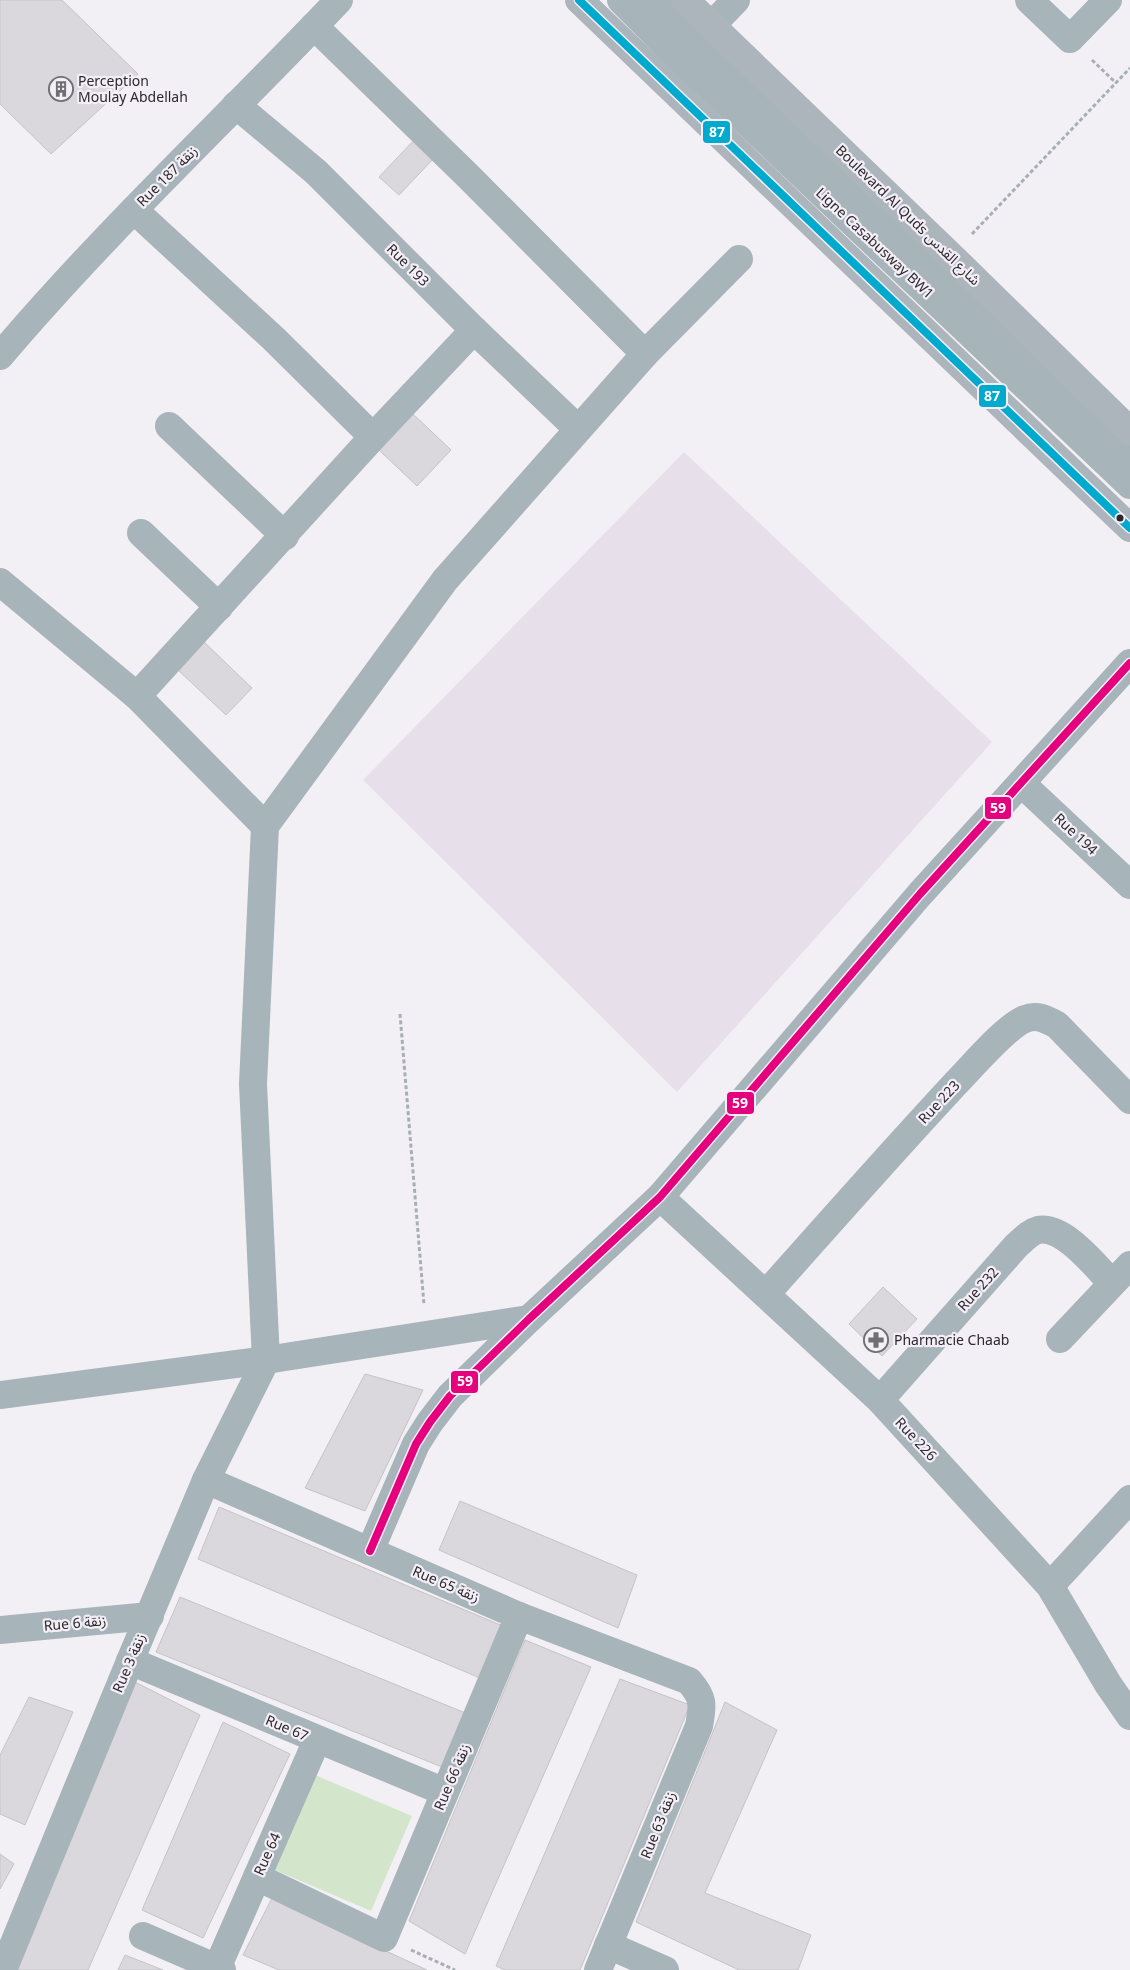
<svg xmlns="http://www.w3.org/2000/svg" width="1130" height="1970" font-family="'Noto Sans','Noto Sans Arabic',sans-serif">
<style>
.built{fill:#e7e0ea}
.green{fill:#d3e6cb}
.building{fill:#dad8dc;stroke:#c5c3c7}
.lines{fill:none;stroke-linecap:round;stroke-linejoin:round}
.path{stroke:#a7afb4;stroke-width:3;stroke-dasharray:4 2.5;stroke-linecap:butt}
.minor{stroke:#a7b4ba;stroke-width:28}
.major{stroke:#acb5bc;stroke-width:28}
.bus-1-casing{stroke:#f4eef7;stroke-width:11}
.bus-2-casing{stroke:#f4eef7;stroke-width:11}
.bus-1{stroke:#00a9ce;stroke-width:8}
.bus-2{stroke:#e5007d;stroke-width:8}
.bus-dot{fill:#2b292c;stroke:#f4eef7;stroke-width:2}
.labels{text-anchor:middle;stroke-width:4.5;stroke-linejoin:round;paint-order:stroke}
.poi-label{font-size:14px;fill:#2b292c;stroke:#f4eef7;text-anchor:start}
.street-label{font-size:14px;fill:#2b292c;stroke:#f4eef7}
.line-badge{stroke:#f4eef7;stroke-width:2}
.badge-label{font-size:14px;text-anchor:middle;font-weight:bold;fill:#fff}
</style>
<rect width="100%" height="100%" fill="#f3f0f5"/>
<!-- built -->
<polygon class="built" points="684,452 992,742 677,1092 363,780"/>
<!-- green -->
<polygon class="green" points="315,1775 412,1816 371,1911 275,1870"/>
<!-- building -->
<g class="building">
<polygon points="0,0 62,0 138,74 51,154 0,104"/>
<polygon points="415,139 434,158 399,195 379,177"/>
<polygon points="413,414 451,450 417,486 379,450"/>
<polygon points="204,642 252,688 226,715 178,670"/>
<polygon points="883,1287 917,1319 882,1356 849,1324"/>
<polygon points="365,1374 423,1390 365,1511 305,1488"/>
<polygon points="460,1501 637,1575 618,1628 439,1550"/>
<polygon points="219,1507 503,1626 480,1678 198,1559"/>
<polygon points="180,1597 468,1714 447,1769 156,1652"/>
<polygon points="525,1640 591,1667 465,1954 409,1921"/>
<polygon points="620,1679 690,1705 580,1970 505,1970 496,1966"/>
<polygon points="133,1681 200,1715 88,1970 15,1970"/>
<polygon points="29,1697 73,1712 25,1825 0,1814 0,1755"/>
<polygon points="725,1702 777,1730 705,1893 811,1935 798,1970 739,1970 636,1922"/>
<polygon points="223,1722 290,1754 203,1938 142,1910"/>
<polygon points="0,1854 14,1864 0,1889"/>
<polygon points="272,1898 427,1970 279,1970 243,1955"/>
<polygon points="125,1955 163,1970 118,1970"/>
</g>
<g class="lines">
<!-- path -->
<g class="path">
<polyline points="1092,60 1116,83"/>
<polyline points="972,234 1130,68"/>
<polyline points="400,1014 424,1305"/>
<polyline points="411,1950 455,1970"/>
</g>
<!-- minor -->
<g class="minor">
<polyline points="621,0 680,59 1130,485"/>
<polyline points="654,0 1130,457"/>
<polyline points="1029,0 1070,39 1108,0"/>
<polyline points="314,26 469,177 645,354"/>
<polyline points="697,44 711,26 736,0"/>
<polyline points="236,105 316,172 474,330 578,429"/>
<polyline points="134,210 274,339 373,437"/>
<path d="M 0,356 C 106,231 226,119 339,0"/>
<polyline points="169,426 285,536"/>
<polyline points="141,533 219,607"/>
<polyline points="0,582 137,696 265,826"/>
<polyline points="137,696 373,437 474,330"/>
<polyline points="1021,783 1130,885"/>
<polyline points="660,1197 880,1400 1050,1586 1108,1684 1130,1716"/>
<path d="M 766,1294 C 829,1223 892,1152 956,1083 C 972,1067 1005,1027 1025,1019 C 1037,1014 1046,1019 1057,1025 L 1130,1100"/>
<polyline points="1060,1339 1130,1265"/>
<polyline points="0,1395 266,1360 529,1319"/>
<path d="M 880,1400 L 1016,1246 C 1023,1240 1030,1232 1038,1230 C 1064,1225 1096,1267 1112,1283"/>
<path d="M 206,1480 L 519,1616 L 689,1681 C 704,1698 703,1705 699,1726 L 598,1970"/>
<polyline points="370,1551 416,1444 430,1422 450,1396 529,1319 660,1197 920,894 1130,663"/>
<polyline points="1050,1586 1130,1499"/>
<polyline points="0,1630 150,1616"/>
<polyline points="130,1661 445,1792"/>
<polyline points="257,1877 384,1938 519,1616"/>
<polyline points="143,1936 222,1970"/>
<polyline points="608,1945 665,1970"/>
<polyline points="217,1968 317,1740"/>
<polyline points="3,1970 130,1661 206,1480 266,1360 253,1084 265,826 445,580 645,354 739,259"/>
</g>
<!-- major -->
<g class="major">
<polyline points="579,0 1130,528"/>
<polyline points="685,0 951,256 1130,431"/>
</g>
<defs>
<polyline id="bus-1" points="579,0 1130,528"/>
<polyline id="bus-2" points="370,1551 416,1444 430,1422 450,1396 529,1319 660,1197 920,894 1130,663"/>
</defs>
<!-- bus-1 casing -->
<use href="#bus-1" class="bus-1-casing"/>
<!-- bus-2 casing -->
<use href="#bus-2" class="bus-2-casing"/>
<!-- bus-1 -->
<use href="#bus-1" class="bus-1"/>
<!-- bus-2 -->
<use href="#bus-2" class="bus-2"/>
</g>
<!-- icons -->
<defs>
<symbol id="building-ring" viewBox="-11 -11 22 22"><circle r="9.5" fill="#f4eef7" stroke="#716f72" stroke-width="1.5"/><path d="M-4-6H4V6H1V3H-1V6H-4ZM-2.5-4.3h1.7v1.8h-1.7ZM.8-4.3h1.7v1.8H.8ZM-2.5-1h1.7V.8h-1.7ZM.8-1h1.7V.8H.8Z" fill="#716f72"/></symbol>
<symbol id="pharmacy-ring" viewBox="-11 -11 22 22"><circle r="9.5" fill="#f4eef7" stroke="#716f72" stroke-width="1.5"/><path d="M-2-6h4v4h4v4h-4v4h-4v-4h-4v-4h4Z" fill="#716f72"/></symbol>
</defs>
<g fill-rule="evenodd">
<use href="#building-ring" x="47" y="75" width="28" height="28"/>
<use href="#pharmacy-ring" x="862" y="1326" width="28" height="28"/>
</g>
<!-- markers -->
<circle class="bus-dot" cx="1120" cy="518" r="4.5"/>
<g class="labels">
<!-- poi labels -->
<g class="poi-label">
<text x="78" y="86">Perception<tspan x="78" dy="16">Moulay Abdellah</tspan></text>
<text x="894" y="1345">Pharmacie Chaab</text>
</g>
<!-- street labels -->
<g class="street-label">
<text transform="translate(167 176) rotate(-45)" y="5">Rue 187 زنقة</text>
<text transform="translate(908 215) rotate(44)" y="5">Boulevard Al Quds شارع القدس</text>
<text transform="translate(875 243) rotate(43)" y="5">Ligne Casabusway BW1</text>
<text transform="translate(408 265) rotate(45)" y="5">Rue 193</text>
<text transform="translate(1076 834) rotate(43)" y="5">Rue 194</text>
<text transform="translate(939 1102) rotate(-47)" y="5">Rue 223</text>
<text transform="translate(978 1289) rotate(-48)" y="5">Rue 232</text>
<text transform="translate(916 1439) rotate(47)" y="5">Rue 226</text>
<text transform="translate(446 1584) rotate(23)" y="5">Rue 65 زنقة</text>
<text transform="translate(75 1623) rotate(-5)" y="5">Rue 6 زنقة</text>
<text transform="translate(129 1663) rotate(-67)" y="5">Rue 3 زنقة</text>
<text transform="translate(287 1728) rotate(23)" y="5">Rue 67</text>
<text transform="translate(452 1777) rotate(-67)" y="5">Rue 66 زنقة</text>
<text transform="translate(658 1825) rotate(-68)" y="5">Rue 63 زنقة</text>
<text transform="translate(267 1854) rotate(-66)" y="5">Rue 64</text>
</g>
</g>
<g class="line-badge">
<rect x="702" y="120" width="29" height="24" rx="5" fill="#00a9ce"/>
<rect x="978" y="384" width="29" height="24" rx="5" fill="#00a9ce"/>
<rect x="984" y="796" width="28" height="24" rx="5" fill="#e5007d"/>
<rect x="726" y="1091" width="29" height="24" rx="5" fill="#e5007d"/>
<rect x="450" y="1370" width="29" height="24" rx="5" fill="#e5007d"/>
</g>
<g class="badge-label">
<text x="717" y="137">87</text>
<text x="992" y="401">87</text>
<text x="998" y="813">59</text>
<text x="740" y="1108">59</text>
<text x="465" y="1386">59</text>
</g>
</svg>
